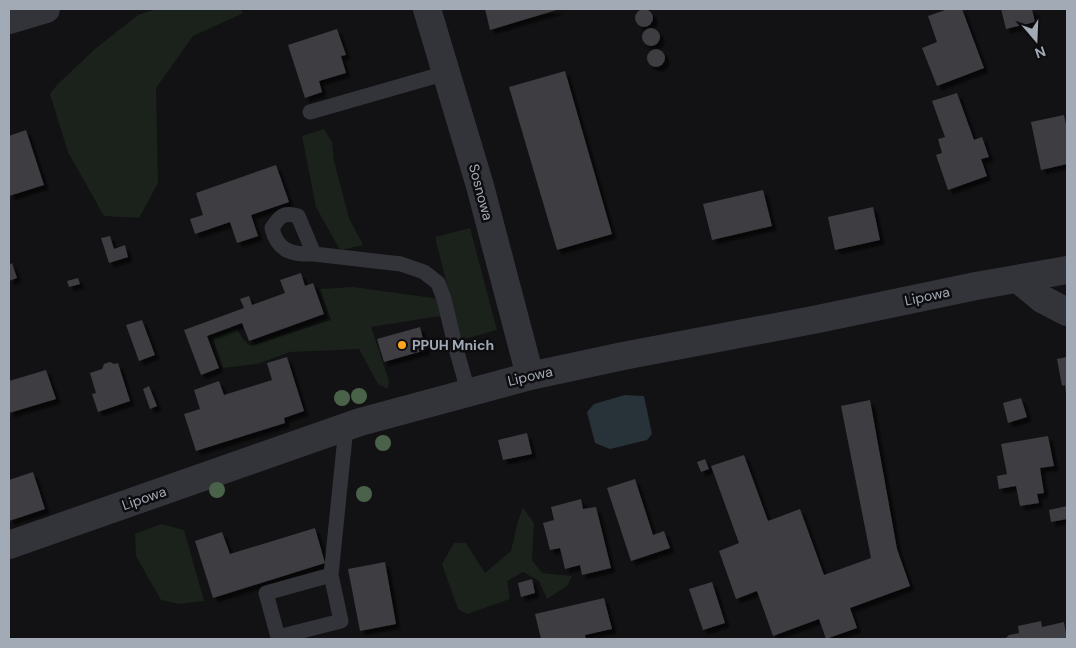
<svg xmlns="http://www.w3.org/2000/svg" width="1076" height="648" font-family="'DM Sans',sans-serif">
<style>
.green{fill:#1a221b}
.water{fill:#273339}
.building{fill:#3c3d42;filter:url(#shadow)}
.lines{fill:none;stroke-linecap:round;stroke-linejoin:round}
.service{stroke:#33343a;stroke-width:15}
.minor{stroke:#33343a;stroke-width:28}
.tertiary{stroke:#33343a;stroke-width:28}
.tree{fill:#4a624a}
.poi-dot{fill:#ffa420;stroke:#0d0d0f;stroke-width:2}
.labels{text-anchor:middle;stroke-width:5;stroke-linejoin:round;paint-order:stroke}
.street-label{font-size:14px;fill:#a2aab6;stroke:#0d0d0f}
.poi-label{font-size:14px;font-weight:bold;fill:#a2aab6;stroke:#0d0d0f;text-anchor:start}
</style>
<defs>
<filter id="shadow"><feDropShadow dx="4.5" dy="4.5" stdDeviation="1" flood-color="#0009"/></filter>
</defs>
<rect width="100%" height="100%" fill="#121214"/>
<!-- green -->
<g class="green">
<polygon points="156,9 241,9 243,13 193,36 156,88 158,183 139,218 104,216 68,152 50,94 57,85 95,49 138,15"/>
<polygon points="324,129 332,142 334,161 349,218 363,245 340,250 316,207 302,136"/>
<polygon points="470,228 497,330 461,340 435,237"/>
<polygon points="353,287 440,299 447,316 433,317 371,327 389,381 388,389 378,384 359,349 290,352 257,364 223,368 213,338 237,329 243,339 250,346 331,320 320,289"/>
<polygon points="523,508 534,523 532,560 542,573 572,576 567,586 547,599 539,581 523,572 507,581 510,599 467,614 458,609 442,564 454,543 466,543 485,573 511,551 518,521"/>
<polygon points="161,524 184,530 204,601 179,604 161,600 136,556 135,534"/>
</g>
<!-- water -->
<polygon class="water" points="625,395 644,396 652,434 647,440 610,449 595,443 587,412 594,404"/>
<!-- building -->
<g class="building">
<polygon points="485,9 560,9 490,30"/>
<polygon points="948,9 962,9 984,68 937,86 922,48 937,42 928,16"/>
<polygon points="1001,9 1032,9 1035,22 1006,29"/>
<circle cx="644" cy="18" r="9"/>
<circle cx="651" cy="37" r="9"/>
<polygon points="337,29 346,55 341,56 346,73 319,81 322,92 305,98 288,45"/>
<circle cx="656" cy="58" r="9"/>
<polygon points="565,71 612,234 557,250 509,87"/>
<polygon points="957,93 974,140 982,137 989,157 981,159 987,176 948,190 936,155 942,153 938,139 945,137 932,101"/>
<polygon points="1064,115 1067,130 1067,164 1041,170 1031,122"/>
<polygon points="26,130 44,185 9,196 9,136"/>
<polygon points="276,165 289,202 251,215 258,236 237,243 230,222 195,234 190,219 203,215 196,193"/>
<polygon points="763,190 772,226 712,240 703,204"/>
<polygon points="873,207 880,240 835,250 828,217"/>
<polygon points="110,236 114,249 125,245 128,257 109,263 101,238"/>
<polygon points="12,263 17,278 9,281 9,265"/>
<polygon points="301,273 305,286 313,283 324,314 249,341 242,323 207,336 219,368 201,375 184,330 244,308 240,299 249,296 252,305 285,293 280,280"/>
<polygon points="78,278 80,284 69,287 67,281"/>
<polygon points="142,320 155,355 139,361 126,325"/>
<polygon points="420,327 426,350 384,362 377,339"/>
<polygon points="287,357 304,411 284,418 285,423 196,451 184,414 200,409 194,390 219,381 224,395 272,380 267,363"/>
<polygon points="1067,357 1067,393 1066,393 1065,385 1062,386 1057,359"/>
<polygon points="110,362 114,364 118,363 130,401 98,412 92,394 96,393 90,373 102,369 104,364"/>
<polygon points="46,370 56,399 9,413 9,381"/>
<polygon points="149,386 157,406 150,409 143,389"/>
<polygon points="1021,398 1027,417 1008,423 1003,403"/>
<polygon points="870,400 897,549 910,586 850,608 857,628 826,639 819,619 773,636 757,591 736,599 719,551 739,543 711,466 744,455 768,521 800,509 824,575 871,558 841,406"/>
<polygon points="527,433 532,454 503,460 498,440"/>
<polygon points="1048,436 1054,466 1040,468 1044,493 1037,494 1039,503 1020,506 1016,486 999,489 997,476 1007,474 1001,444"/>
<polygon points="705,459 709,469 701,472 697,462"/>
<polygon points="33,472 45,509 9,521 9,480"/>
<polygon points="635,479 653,535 664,531 670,548 631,561 607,488"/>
<polygon points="581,499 583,509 596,507 611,568 582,575 580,565 565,569 560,548 550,550 543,523 554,520 551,507"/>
<polygon points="1067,506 1067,519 1051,522 1049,510"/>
<polygon points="315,528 325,563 213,598 195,541 222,532 230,554"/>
<polygon points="385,562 396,624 360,631 348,569"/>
<polygon points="532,579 535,593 521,597 518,583"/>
<polygon points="712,582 725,623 703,630 689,589"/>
<polygon points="604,598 612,629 585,635 586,639 541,639 535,614"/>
<polygon points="1041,621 1042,627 1064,622 1067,639 1005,639 1009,635 1019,633 1018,626"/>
</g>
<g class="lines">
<!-- service -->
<g class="service">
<polyline points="310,112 446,73"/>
<path d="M 314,254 C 292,255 277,251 272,228 C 280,216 283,212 298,216 L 314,254 L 401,264 L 424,272 L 438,283 L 444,299 L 455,345 L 468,391"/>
<polyline points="331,575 341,621 278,637 266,593 331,575 346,427"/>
</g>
<!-- minor -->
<g class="minor">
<polyline points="427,9 480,186 530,376"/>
<polyline points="9,20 46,9"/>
<polyline points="1018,279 1042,299 1067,312"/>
</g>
<!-- tertiary -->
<polyline class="tertiary" points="9,545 360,422 530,376 623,356 818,319 976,286 1067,270"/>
</g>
<!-- trees -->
<g class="tree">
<circle cx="359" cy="396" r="8"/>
<circle cx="342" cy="398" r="8"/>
<circle cx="383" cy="443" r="8"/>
<circle cx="217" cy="490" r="8"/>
<circle cx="364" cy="494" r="8"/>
</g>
<!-- markers -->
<circle class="poi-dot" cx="402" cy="345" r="5"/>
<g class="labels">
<!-- street labels -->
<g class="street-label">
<text transform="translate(481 192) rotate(75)" y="5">Sosnowa</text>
<text transform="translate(927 296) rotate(-12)" y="5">Lipowa</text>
<text transform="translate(530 376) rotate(-13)" y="5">Lipowa</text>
<text transform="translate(144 498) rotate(-19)" y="5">Lipowa</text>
</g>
<!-- poi labels -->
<g class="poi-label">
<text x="412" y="350">PPUH Mnich</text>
</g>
</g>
<!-- border -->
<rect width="1076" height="648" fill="none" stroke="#a2aab6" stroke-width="20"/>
<!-- north arrow -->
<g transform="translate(1036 40) rotate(161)" stroke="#0d0d0f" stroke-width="4" paint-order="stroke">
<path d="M0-4L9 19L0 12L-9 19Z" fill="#a2aab6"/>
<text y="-8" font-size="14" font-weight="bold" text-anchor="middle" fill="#a2aab6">N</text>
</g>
</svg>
